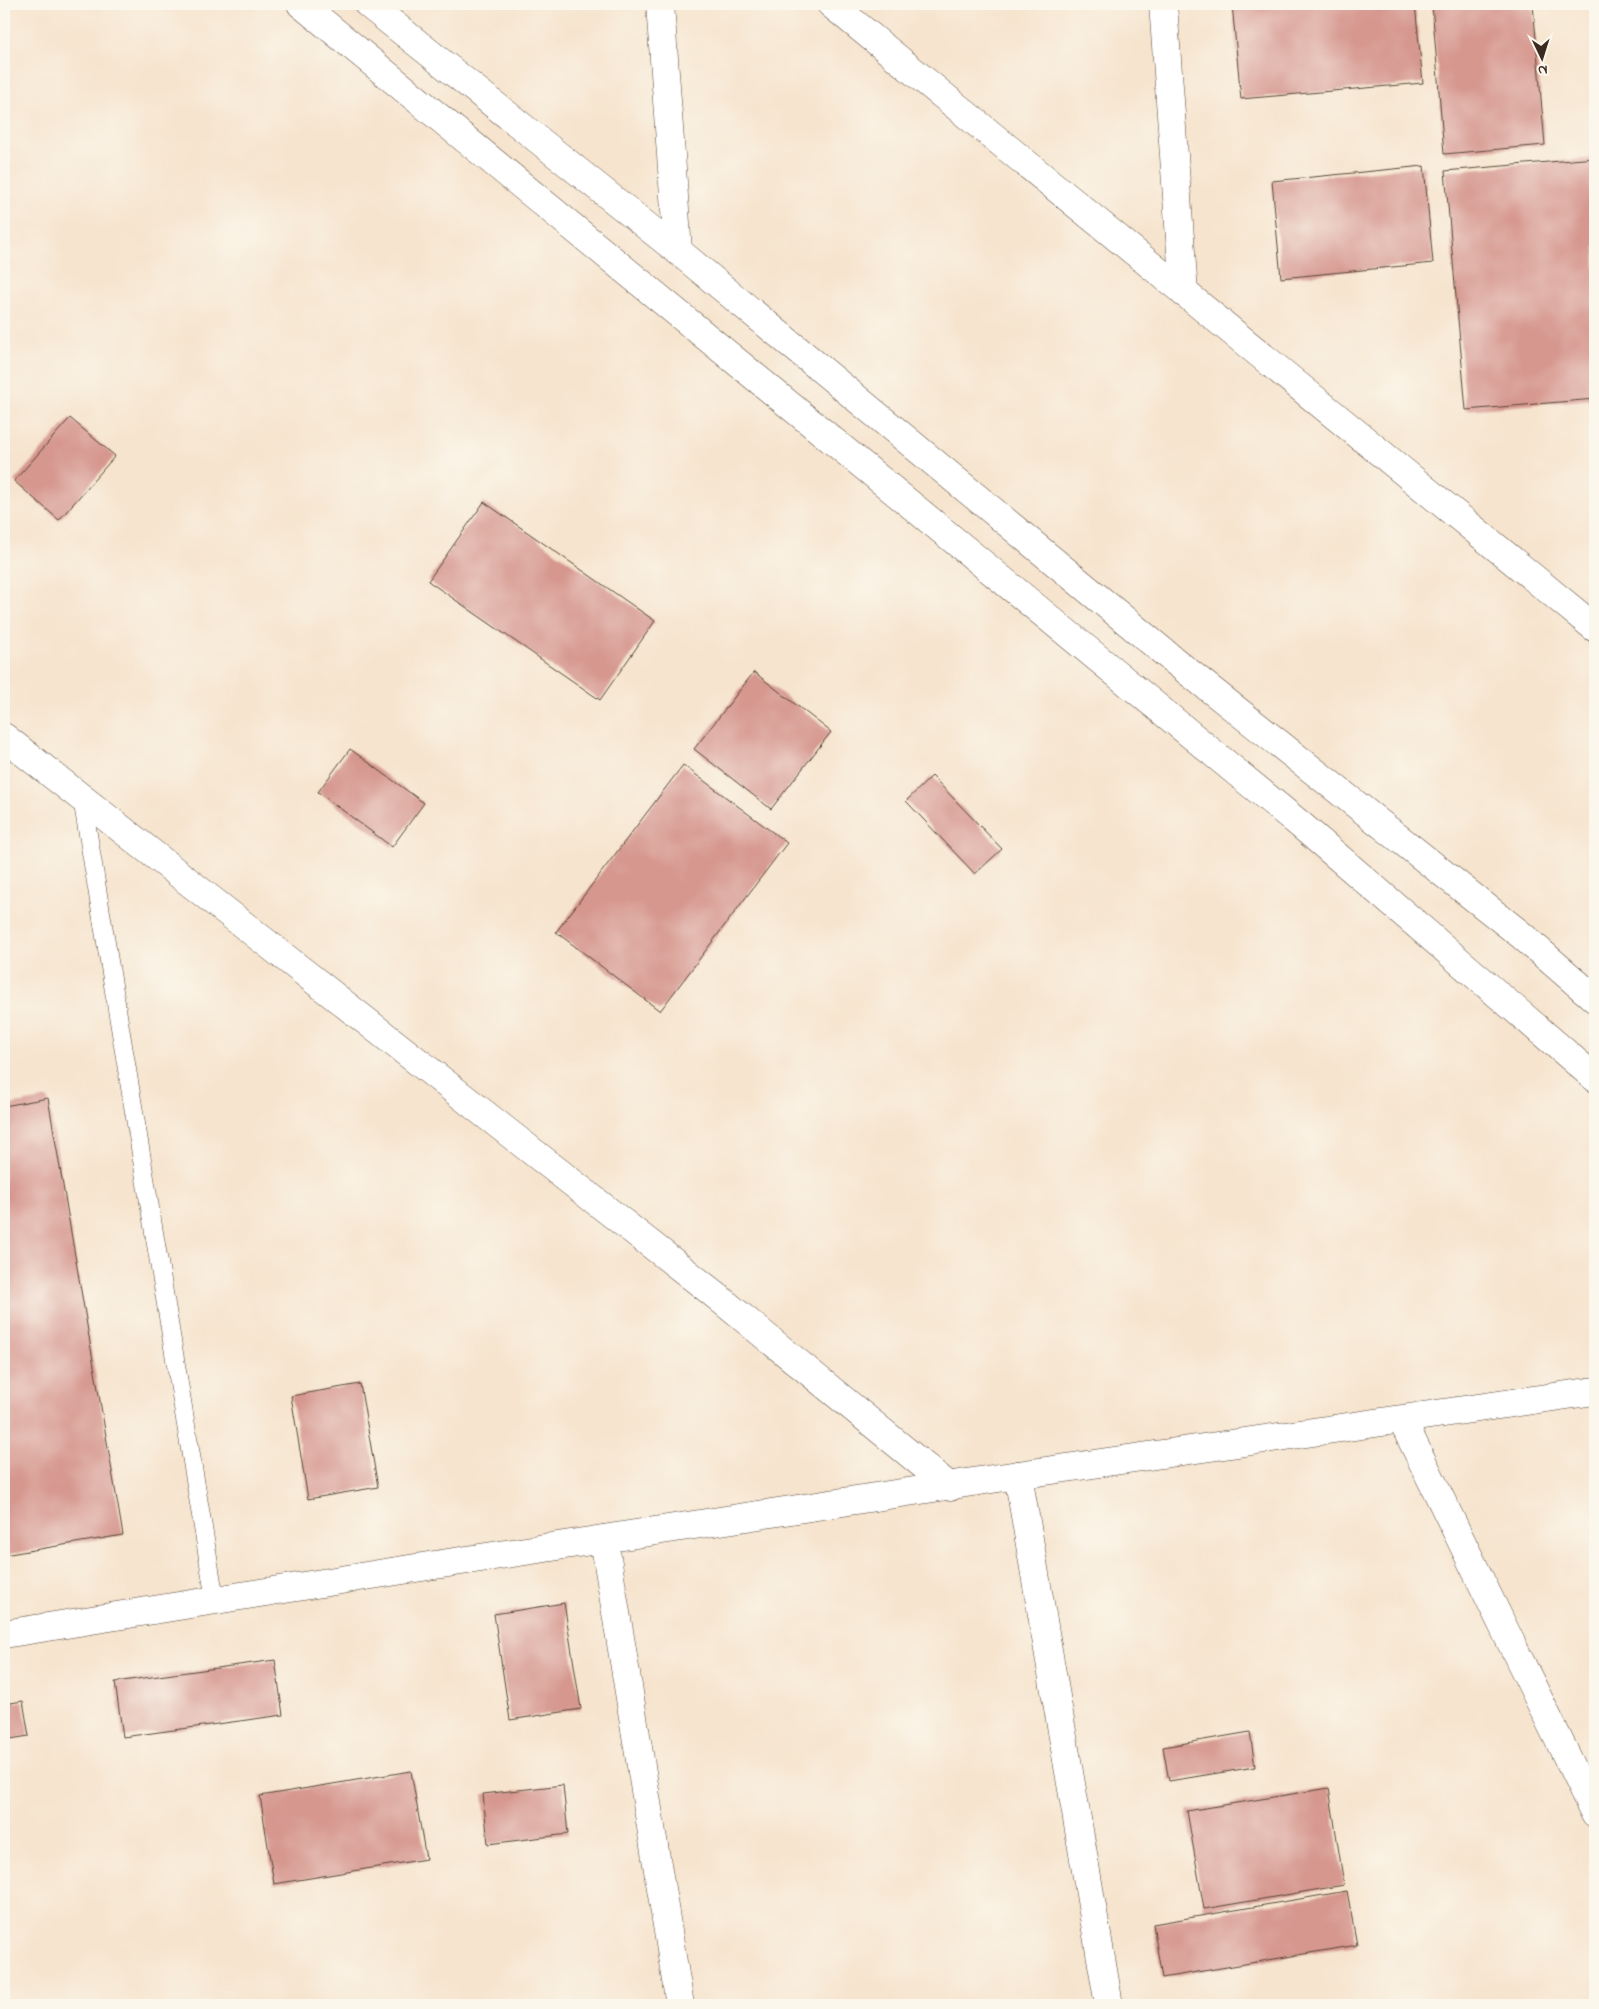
<svg xmlns="http://www.w3.org/2000/svg" width="1599" height="2009" font-family="'Indie Flower',sans-serif">
<style>
.building{fill:#d6978f}
.lines{fill:none;stroke-linecap:round;stroke-linejoin:round}
.lane-casing{stroke:#574638;stroke-width:19}
.street-casing{stroke:#574638;stroke-width:29}
.secondary-casing{stroke:#574638;stroke-width:29}
.lane{stroke:#fff;stroke-width:18}
.street{stroke:#fff;stroke-width:28}
.secondary{stroke:#fff;stroke-width:28}
</style>
<rect width="100%" height="100%" fill="#fbf7ec"/>
<filter id="ink" filterUnits="userSpaceOnUse"><feTurbulence type="fractalNoise" baseFrequency=".02" numOctaves="2"/><feDisplacementMap in="SourceGraphic" scale="10" xChannelSelector="R" yChannelSelector="G"/><feConvolveMatrix kernelMatrix="1 2 1 2 8 2 1 2 1" color-interpolation-filters="sRGB"/></filter>
<filter id="wash" filterUnits="userSpaceOnUse"><feTurbulence type="fractalNoise" baseFrequency=".0096" numOctaves="4" result="noise"/><feDisplacementMap in="SourceGraphic" scale="20" xChannelSelector="R" yChannelSelector="G"/><feGaussianBlur stdDeviation="1.12" result="paint"/><feColorMatrix in="noise" values="0 0 0 0 0 0 0 0 0 0 0 0 0 0 0 0 0 1.4 0 .05"/><feComposite in="paint" operator="in"/></filter>
<g filter="url(#wash)">
<rect width="100%" height="100%" fill="#f6e4ce"/>
<g id="blocks">
<!-- building -->
<g class="building">
<polygon points="1232,4 1415,4 1423,83 1241,99"/>
<polygon points="1432,4 1533,4 1545,145 1444,154"/>
<polygon points="1595,158 1595,399 1466,410 1445,171"/>
<polygon points="1424,166 1433,263 1281,278 1272,181"/>
<polygon points="70,418 115,456 59,520 14,481"/>
<polygon points="484,502 655,621 600,700 428,581"/>
<polygon points="754,672 831,732 771,809 694,749"/>
<polygon points="350,749 424,803 392,847 318,792"/>
<polygon points="683,765 787,843 660,1011 556,932"/>
<polygon points="932,776 1002,849 975,874 906,801"/>
<polygon points="48,1098 123,1535 4,1555 4,1106"/>
<polygon points="360,1384 378,1487 308,1499 291,1396"/>
<polygon points="564,1603 581,1709 510,1720 494,1614"/>
<polygon points="275,1660 283,1715 123,1737 115,1682"/>
<polygon points="23,1701 29,1736 4,1740 4,1704"/>
<polygon points="1250,1732 1255,1767 1169,1781 1163,1747"/>
<polygon points="411,1771 426,1859 274,1884 260,1796"/>
<polygon points="563,1785 568,1834 488,1844 483,1794"/>
<polygon points="1329,1788 1344,1885 1204,1909 1187,1811"/>
<polygon points="1347,1891 1357,1945 1162,1978 1153,1924"/>
</g>
</g>
</g>
<g filter="url(#ink)">
<use href="#blocks" fill-opacity="0" stroke="#574638" stroke-width="1"/>
<g class="lines">
<defs>
<polyline id="lane" points="82,798 215,1600"/>
<g id="street">
<polyline points="660,4 678,251"/>
<polyline points="831,4 1595,628"/>
<polyline points="1163,4 1184,293"/>
<polyline points="4,737 709,1290 950,1487"/>
<polyline points="1402,1420 1595,1814"/>
<polyline points="1018,1475 1109,2005"/>
<polyline points="604,1539 680,2005"/>
</g>
<g id="secondary">
<polyline points="301,4 1302,826 1595,1078"/>
<polyline points="368,4 678,251 1177,663 1520,934 1595,999"/>
<polyline points="4,1634 422,1567 1018,1475 1595,1391"/>
</g>
</defs>
<!-- lane casing -->
<use href="#lane" class="lane-casing"/>
<!-- street casing -->
<use href="#street" class="street-casing"/>
<!-- secondary casing -->
<use href="#secondary" class="secondary-casing"/>
<!-- lane -->
<use href="#lane" class="lane"/>
<!-- street -->
<use href="#street" class="street"/>
<!-- secondary -->
<use href="#secondary" class="secondary"/>
</g>
</g>
<!-- margin -->
<rect width="1599" height="2009" fill="none" stroke="#fbf7ec" stroke-width="20"/>
<!-- north arrow -->
<g transform="translate(1542 58) rotate(176)" stroke="#fbf7ec" stroke-width="4" paint-order="stroke">
<path d="M0-4L9 19L0 12L-9 19Z" fill="#3b2a1e"/>
<text y="-8" font-size="14" font-weight="bold" text-anchor="middle" fill="#3b2a1e">N</text>
</g>
</svg>
